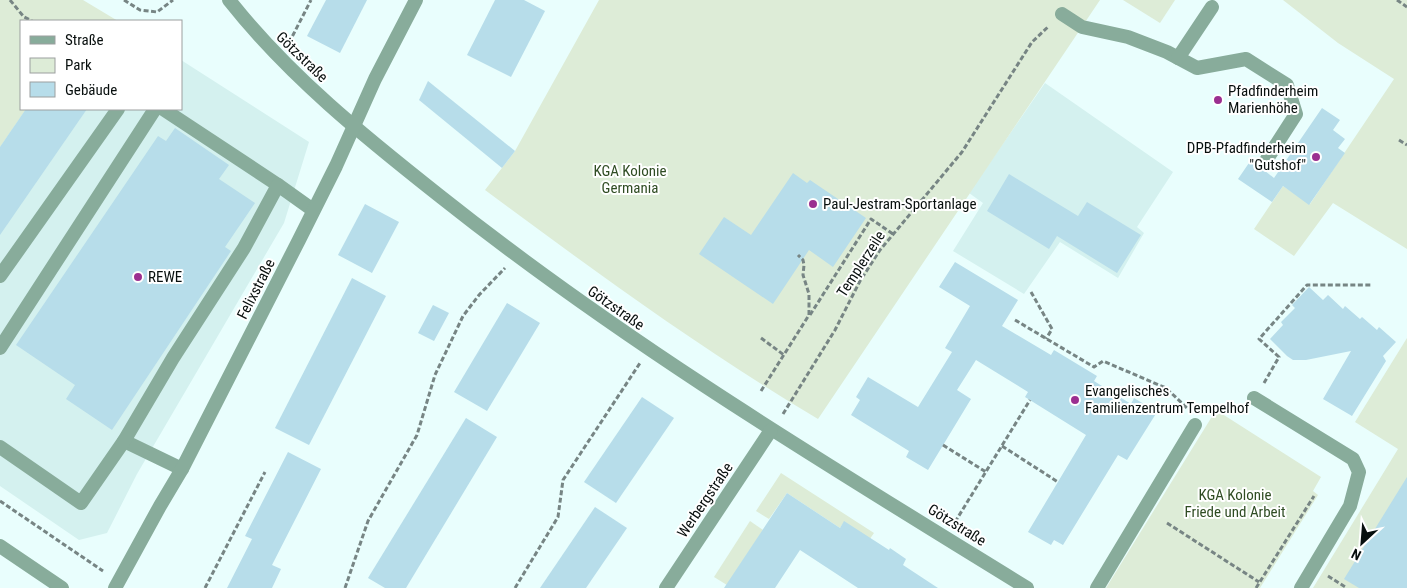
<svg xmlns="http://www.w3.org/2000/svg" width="1407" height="588" font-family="'Roboto Condensed',sans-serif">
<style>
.built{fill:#d4f1ef}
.green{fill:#ddecd7}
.building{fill:#b7ddea}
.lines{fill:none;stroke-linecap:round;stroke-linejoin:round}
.path{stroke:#778584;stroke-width:3;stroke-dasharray:5 2.5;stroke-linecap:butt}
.service{stroke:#88ac9b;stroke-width:14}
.minor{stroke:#88ac9b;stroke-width:14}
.tertiary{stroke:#88ac9b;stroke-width:14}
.poi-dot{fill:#9b2f90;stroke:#fff;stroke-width:2}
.labels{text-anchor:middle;stroke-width:4;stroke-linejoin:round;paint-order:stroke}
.street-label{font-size:15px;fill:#080f0e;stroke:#fff}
.poi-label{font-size:15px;fill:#080f0e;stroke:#fff;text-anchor:start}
.park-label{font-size:15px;fill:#2f4c23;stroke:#fff}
</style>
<rect width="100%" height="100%" fill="#e9fefd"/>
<!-- built -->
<g class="built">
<polygon points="0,0 118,21 21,21 21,109 181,109 181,60 309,142 284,223 137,474 107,533 79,540 0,486"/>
<polygon points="1045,83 1173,172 1137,227 1144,233 1118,278 1060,242 1024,294 953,251 983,203 969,193"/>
</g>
<!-- green -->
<g class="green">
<polygon points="0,0 83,0 118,21 21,21 21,109 26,109 0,147"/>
<path d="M 599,0 L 1100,0 L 818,419 C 702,350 593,270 485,190 L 515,151 Z"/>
<polygon points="1123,0 1175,0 1160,23"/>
<polygon points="1283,0 1407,0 1407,249 1333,203 1294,256 1254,229 1283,186 1310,204 1394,79 1338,43"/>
<polygon points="1407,338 1407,588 1313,588 1398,449 1355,422"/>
<polygon points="1216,410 1321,477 1313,491 1318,495 1260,588 1106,588"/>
<polygon points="781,473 874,533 867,543 844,522 840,528 787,493 769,519 756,511"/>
<polygon points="750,521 763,530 727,585 714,577"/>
</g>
<!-- building -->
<g class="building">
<polygon points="326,0 367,0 340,53 307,36"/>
<polygon points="495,0 524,0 545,11 511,77 467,55"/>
<polygon points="428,81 515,151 502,168 419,100"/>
<polygon points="1322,108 1340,120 1333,130 1345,139 1338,148 1345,153 1309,205 1283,186 1272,202 1238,179 1251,160 1274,178"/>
<polygon points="26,109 87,109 0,235 0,147"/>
<polygon points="175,128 229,165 219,179 255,203 225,247 231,251 112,430 66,399 75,385 16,345 158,136 166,141"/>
<polygon points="793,173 807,183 810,180 866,218 833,267 809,250 773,304 699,254 724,217 751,235"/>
<polygon points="1009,174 1078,216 1087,202 1141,235 1117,273 1057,236 1049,249 987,211"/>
<polygon points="365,204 399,222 372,273 338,255"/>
<polygon points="955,262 1018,300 1002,326 1051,355 1054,350 1097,376 1094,381 1131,404 1134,398 1157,412 1127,460 1118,455 1063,545 1054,540 1051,545 1028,532 1086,435 1025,397 1028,392 976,360 957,390 971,399 928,470 906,457 909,451 851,415 860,400 856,397 868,377 918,407 952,352 945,348 970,306 939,287"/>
<polygon points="352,278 386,296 309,445 275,428"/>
<polygon points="1309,287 1323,300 1328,295 1343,309 1345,306 1360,319 1362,317 1377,330 1379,327 1396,342 1383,356 1386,361 1352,416 1323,399 1351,351 1306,360 1293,360 1287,356 1270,339 1283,325 1281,322 1295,308 1292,305"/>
<polygon points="507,303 540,323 487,411 454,392"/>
<polygon points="433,305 449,313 434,341 418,333"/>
<polygon points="642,397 674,418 616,503 584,482"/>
<polygon points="466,418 497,437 406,588 385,588 368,578"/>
<polygon points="288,452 321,469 272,565 281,569 272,588 227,588 252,539 245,536"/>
<polygon points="1407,477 1407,588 1359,588 1344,579"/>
<polygon points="787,493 840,528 844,521 889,550 890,548 906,559 903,565 938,588 858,588 800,550 775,588 724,588"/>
<polygon points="595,507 627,528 586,588 540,588"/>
</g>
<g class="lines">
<!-- path -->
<g class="path">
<polyline points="10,0 24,17 32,21"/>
<polyline points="124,0 140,10 157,12 173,0"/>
<polyline points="1397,0 1407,7"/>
<polyline points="288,42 292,37 311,0"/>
<polyline points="1399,140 1407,145"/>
<polyline points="1031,292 1052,329 1046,339"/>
<polyline points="810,315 871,219 893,234"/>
<polyline points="1015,320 1094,367 1103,361 1166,388 1187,408"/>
<polyline points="761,338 784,355"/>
<polyline points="1264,383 1279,357 1259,339 1307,285 1372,285"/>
<polyline points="761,391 809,315 809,294 803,275 804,265 803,260 798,255"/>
<polyline points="783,414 835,330 860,281 880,250 962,152 1032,42 1049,26"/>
<polyline points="943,445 986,472"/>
<polyline points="1002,446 1058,482"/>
<polyline points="0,501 103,571"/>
<polyline points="955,522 1030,400"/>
<polyline points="1167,523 1259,582"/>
<polyline points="1328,576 1347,588"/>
<polyline points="205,588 265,472"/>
<polyline points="345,588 368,521 417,435 435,375 463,316 479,295 505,268"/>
<polyline points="515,588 558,517 563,480 640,363"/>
<polyline points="1256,588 1314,496"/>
</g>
<!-- service -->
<g class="service">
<polyline points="1062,14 1082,27 1128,37 1167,52 1197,68 1246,59 1287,85 1296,114 1267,159"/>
<polyline points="1178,58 1212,7"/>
<polyline points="163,109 278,185"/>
<polyline points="0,276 118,109"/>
<polyline points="0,348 155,109"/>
<polyline points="1254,398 1353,459 1359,472 1350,506 1301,588"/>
<polyline points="124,441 182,469"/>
<polyline points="0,447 81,503 124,441 173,358 244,248 278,185 313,210"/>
<polyline points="1097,588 1195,425"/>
</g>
<!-- minor -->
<g class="minor">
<path d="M 229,0 C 289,76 365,137 441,197 C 626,344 826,464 1027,588"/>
<polyline points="115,588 160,506 182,469 299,240 336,166 375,79 416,0"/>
<polyline points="666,588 771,430"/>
</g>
<!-- tertiary -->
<polyline class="tertiary" points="0,546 62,588"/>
</g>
<!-- markers -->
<g class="poi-dot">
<circle cx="1218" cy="100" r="5"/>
<circle cx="1316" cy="157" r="5"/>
<circle cx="813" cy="204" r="5"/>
<circle cx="138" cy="277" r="5"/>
<circle cx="1075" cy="400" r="5"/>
</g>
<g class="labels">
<!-- street labels -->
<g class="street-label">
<text transform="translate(302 57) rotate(44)" y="5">Götzstraße</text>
<text transform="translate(861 264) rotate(-57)" y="5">Templerzeile</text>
<text transform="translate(256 289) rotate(-63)" y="5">Felixstraße</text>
<text transform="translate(616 308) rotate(35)" y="5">Götzstraße</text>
<text transform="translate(705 500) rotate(-56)" y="5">Werbergstraße</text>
<text transform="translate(957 525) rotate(32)" y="5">Götzstraße</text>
</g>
<!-- poi labels -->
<g class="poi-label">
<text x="1228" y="96">Pfadfinderheim<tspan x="1228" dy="17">Marienhöhe</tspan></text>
<text x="1306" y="153" text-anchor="end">DPB-Pfadfinderheim<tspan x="1306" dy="17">"Gutshof"</tspan></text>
<text x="823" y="209">Paul-Jestram-Sportanlage</text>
<text x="148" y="282">REWE</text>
<text x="1085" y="396">Evangelisches<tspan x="1085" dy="17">Familienzentrum Tempelhof</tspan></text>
</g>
<!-- park labels -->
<g class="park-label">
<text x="630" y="176">KGA Kolonie<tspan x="630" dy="17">Germania</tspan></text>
<text x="1235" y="500">KGA Kolonie<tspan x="1235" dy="17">Friede und Arbeit</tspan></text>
</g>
</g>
<!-- legend -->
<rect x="20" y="20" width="162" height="90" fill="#ffffff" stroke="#9c9f9f"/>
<rect x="30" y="36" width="25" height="8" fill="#88ac9b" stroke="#9c9f9f"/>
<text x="65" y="45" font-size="15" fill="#080f0e">Straße</text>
<rect x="30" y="58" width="25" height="15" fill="#ddecd7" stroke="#9c9f9f"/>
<text x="65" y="70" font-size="15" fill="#080f0e">Park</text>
<rect x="30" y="82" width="25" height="15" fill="#b7ddea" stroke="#9c9f9f"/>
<text x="65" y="95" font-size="15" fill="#080f0e">Gebäude</text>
<!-- north arrow -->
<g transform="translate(1362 543) rotate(206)" stroke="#ffffff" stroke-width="4" paint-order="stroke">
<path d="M0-4L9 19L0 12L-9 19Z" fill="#080f0e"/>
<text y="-8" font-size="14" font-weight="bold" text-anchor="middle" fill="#080f0e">N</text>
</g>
</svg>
